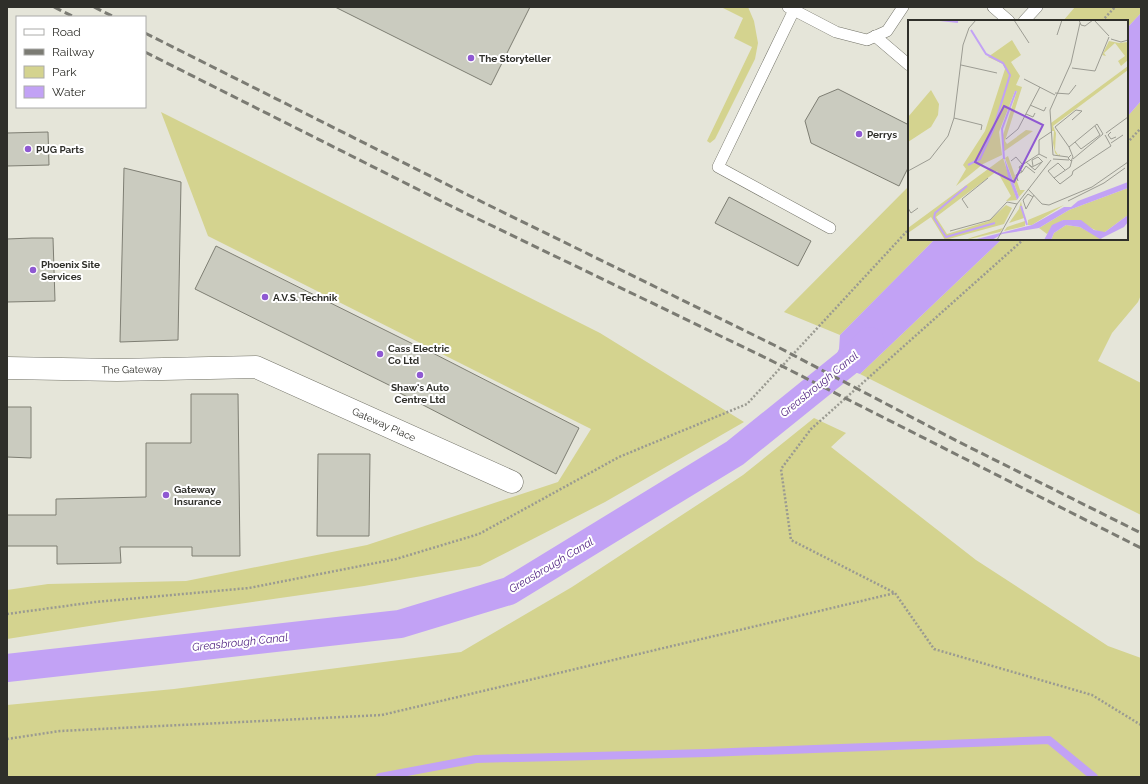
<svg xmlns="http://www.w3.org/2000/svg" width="1148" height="784" font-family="Raleway,sans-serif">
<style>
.green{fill:#d4d38f}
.water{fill:#c2a2f5}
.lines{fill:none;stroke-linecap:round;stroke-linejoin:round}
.stream{stroke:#c2a2f5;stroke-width:8}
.canal{stroke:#c2a2f5;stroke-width:28}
.building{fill:#cacbbf;stroke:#7e7e73}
.lane-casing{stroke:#727267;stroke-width:12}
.street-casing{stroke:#727267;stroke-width:23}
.path{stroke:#9a9a91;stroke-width:2.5;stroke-dasharray:2 2;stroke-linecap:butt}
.lane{stroke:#fff;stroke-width:11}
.street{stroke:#fff;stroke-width:22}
.rail{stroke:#7b7b73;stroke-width:3;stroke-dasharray:8 4;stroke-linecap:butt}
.poi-dot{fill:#8f59d2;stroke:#fff;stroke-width:1.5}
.labels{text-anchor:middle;stroke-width:4;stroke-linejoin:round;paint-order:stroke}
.poi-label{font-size:10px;font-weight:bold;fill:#2f2f2a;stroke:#fff;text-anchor:start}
.street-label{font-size:10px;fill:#2f2f2a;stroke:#fff}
.water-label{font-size:11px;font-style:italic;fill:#512482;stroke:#fff}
.inset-river{fill:none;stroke:#c2a2f5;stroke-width:2}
.inset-road{fill:none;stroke:#9c9c93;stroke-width:1}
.view{fill:#8f59d2;fill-opacity:0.15;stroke:#8f59d2;stroke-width:2}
.inset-edge{fill:none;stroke:#2f2f2a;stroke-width:2}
</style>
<rect width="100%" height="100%" fill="#e5e5d9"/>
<!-- green -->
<g class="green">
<polygon points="721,7 748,7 754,21 758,43 755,59 715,139 710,143 707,141 752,47 734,38 743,18"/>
<polygon points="1075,7 1141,7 1141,13 1127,28 1127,21 1063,21"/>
<polygon points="1141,101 1141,295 1138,302 1112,333 1098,361 1141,383 1141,515 860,374 1002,239 1127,239 1127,117"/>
<polygon points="161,112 600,333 744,422 605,502 480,566 364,586 121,621 7,639 7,590 48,584 186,581 367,545 558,482 591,429 208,236"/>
<polygon points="909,186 909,239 935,239 840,335 784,312"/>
<polygon points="814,418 846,433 831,447 976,560 1108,646 1141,658 1141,777 7,777 7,705 174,689 461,652 572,587 743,475"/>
</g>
<!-- water -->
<g class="water">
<polygon points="1141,13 1141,101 1127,117 1127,28"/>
<polygon points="935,239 1002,239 860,374 832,364 839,349 840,335"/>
</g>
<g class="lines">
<!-- stream -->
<polyline class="stream" points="380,777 476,759 707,753 1049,740 1094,777"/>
<!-- canal -->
<polyline class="canal" points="7,668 400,624 509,591 735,453 854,357 870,341"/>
</g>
<!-- building -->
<g class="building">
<polygon points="335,7 530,7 491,85"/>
<polygon points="838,89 909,125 909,166 899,186 811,143 805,121 819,97"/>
<polygon points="48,132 49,165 7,166 7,133"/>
<polygon points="124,168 181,182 178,340 120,342"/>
<polygon points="729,197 811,241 798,266 715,223"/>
<polygon points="32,238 53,238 55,301 7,302 7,239"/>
<polygon points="216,246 421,348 421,347 579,428 556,474 398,392 399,390 195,289"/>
<polygon points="191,394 238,394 240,556 192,556 192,547 120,547 121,563 57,564 57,546 7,546 7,515 56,515 56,499 146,497 146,443 191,443"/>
<polygon points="7,407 31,407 31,458 7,457"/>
<polygon points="318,454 370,454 369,536 317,536"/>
</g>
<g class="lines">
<defs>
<g id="lane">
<polyline points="788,7 836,32 867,40 887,31 903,7"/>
<polyline points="993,7 1009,21"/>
<polyline points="794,10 718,167 830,228"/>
<polyline points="1024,21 1037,7"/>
<polyline points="875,36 909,65"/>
</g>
<polyline id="street" points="7,368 117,370 256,367 512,482"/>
</defs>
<!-- lane casing -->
<use href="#lane" class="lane-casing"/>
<!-- street casing -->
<use href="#street" class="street-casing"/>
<!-- path -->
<g class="path">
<polyline points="1102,21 1115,7"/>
<polyline points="1127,143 1141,128"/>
<polyline points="1024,239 811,429 781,469 791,540 895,593 934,649 1092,695 1141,725"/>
<polyline points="7,614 95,602 249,588 396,559 479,534 619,457 747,404 909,229"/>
<polyline points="7,739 60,731 382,715 895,593"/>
</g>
<!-- lane -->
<use href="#lane" class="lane"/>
<!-- street -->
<use href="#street" class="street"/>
<!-- rail -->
<g class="rail">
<polyline points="54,7 74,17"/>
<polyline points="94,7 114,17"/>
<polyline points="145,33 470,196 774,345 957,441 1141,533"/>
<polyline points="145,52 449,205 766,358 1141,548"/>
</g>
</g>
<!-- markers -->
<g class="poi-dot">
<circle cx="471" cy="58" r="4"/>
<circle cx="859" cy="134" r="4"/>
<circle cx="28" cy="149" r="4"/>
<circle cx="33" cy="270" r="4"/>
<circle cx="265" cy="297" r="4"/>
<circle cx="380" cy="354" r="4"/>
<circle cx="420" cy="375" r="4"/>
<circle cx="166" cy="495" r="4"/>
</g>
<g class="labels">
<!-- poi labels -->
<g class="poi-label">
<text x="479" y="62">The Storyteller</text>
<text x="867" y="138">Perrys</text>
<text x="36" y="153">PUG Parts</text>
<text x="41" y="268">Phoenix Site<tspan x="41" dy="12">Services</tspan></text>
<text x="273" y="301">A.V.S. Technik</text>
<text x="388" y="352">Cass Electric<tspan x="388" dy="12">Co Ltd</tspan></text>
<text x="420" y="391" text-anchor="middle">Shaw's Auto<tspan x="420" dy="12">Centre Ltd</tspan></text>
<text x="174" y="493">Gateway<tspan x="174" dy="12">Insurance</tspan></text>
</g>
<!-- street labels -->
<g class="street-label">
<text transform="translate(132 369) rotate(-1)" y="4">The Gateway</text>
<text transform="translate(384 424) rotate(24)" y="4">Gateway Place</text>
</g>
<!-- water labels -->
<g class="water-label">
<text transform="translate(819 384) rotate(-39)" y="4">Greasbrough Canal</text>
<text transform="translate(551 565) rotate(-31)" y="4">Greasbrough Canal</text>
<text transform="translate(240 642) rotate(-6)" y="4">Greasbrough Canal</text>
</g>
</g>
<!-- overview -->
<g transform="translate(908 20)">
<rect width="220" height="220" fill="#e5e5d9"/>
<path d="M 104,20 L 113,35 L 103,42 L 112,56 L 108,65 L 114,67 L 97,121 L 99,124 L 118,110 L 125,111 L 95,132 L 95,115 L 109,71 L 107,71 L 91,112 L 94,135 L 75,144 L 48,166 L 58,149 L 55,145 L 77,111 L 97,49 L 95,44 L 80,37 ZM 201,21 L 211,23 L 220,22 L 220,40 L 213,46 L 210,41 L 217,36 L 207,23 L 196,33 L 198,36 L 194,35 ZM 220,46 L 220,50 L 145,106 L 148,113 L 147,130 L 150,135 L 152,134 L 152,136 L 149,135 L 147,133 L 145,123 L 146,111 L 144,111 L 143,103 ZM 23,70 L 31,84 L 30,95 L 23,107 L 0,122 L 0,97 ZM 100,136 L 112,170 L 117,170 L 111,177 L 97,138 ZM 95,138 L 109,180 L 98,181 L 103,176 L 89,151 L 28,197 L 39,214 L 81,201 L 98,185 L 104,188 L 96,204 L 37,220 L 23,197 L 0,213 L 0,208 ZM 220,168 L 220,195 L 197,212 L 191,212 L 167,200 L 155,200 L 139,214 L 131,208 L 161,190 ZM 113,181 L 116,198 L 101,203 L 111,189 ZM 156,185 L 124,205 L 120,205 L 120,200 ZM 117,201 L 117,206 L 96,211 L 99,207 ZM 158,205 L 172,207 L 196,220 L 143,220 L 146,213 ZM 95,208 L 92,212 L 57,220 L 65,217 Z" fill="#d4d38f"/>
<path d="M 96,137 L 111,177 L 109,180 L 100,156 ZM 220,162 L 220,168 L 161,190 L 131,208 L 94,214 L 84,220 L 65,220 L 124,205 L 156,187 L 163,187 L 170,181 ZM 220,195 L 220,202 L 216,207 L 192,219 L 172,207 L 158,205 L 146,213 L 143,220 L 136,220 L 144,205 L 155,200 L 173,200 L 186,210 L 197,212 Z" fill="#c2a2f5"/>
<path class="inset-river" d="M 32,0 L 50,2M 96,139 L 94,109 L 108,71M 60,145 L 72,139 L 85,110 L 102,55 L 95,43 L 78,34 L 63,10M 59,166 L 27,193 L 26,198 L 38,217 L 87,203M 113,186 L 119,205"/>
<path class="inset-road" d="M 106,0 L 121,23M 171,0 L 173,5 L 177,6 L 185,0M 186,0 L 201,16M 149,15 L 154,0M 203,19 L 213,22 L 220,20M 53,45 L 89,53M 164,48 L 187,51 L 201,17M 116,59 L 147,75M 147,73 L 161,74 L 168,65M 122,85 L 136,91 L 138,87M 118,94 L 125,97 L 127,93M 46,98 L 74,105 L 73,110M 203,112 L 200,115 L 203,119 L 208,117M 198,113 L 220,97M 98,119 L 110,109 L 132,67M 167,122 L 173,129 L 192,115 L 187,106M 203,123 L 215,115M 161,127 L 189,104 L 195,114M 145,135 L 160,137M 145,135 L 142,90 L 163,43 L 172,3M 163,135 L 160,138 L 163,141 L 165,137 L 161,127 L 147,107 L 168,90 L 174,91 L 164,100M 139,138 L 131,134 L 131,120 L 143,112M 145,139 L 161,140M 165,139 L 195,114M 103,141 L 108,137 L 114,144M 118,142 L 124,147 L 134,142 L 127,150 L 121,145M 125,146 L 124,140 L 130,137 L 135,142M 157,150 L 150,143 L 140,151 L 146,158 L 162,147 L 164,140M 0,151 L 22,139 L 40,116 L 46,98 L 55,25 L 61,8 L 68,0M 114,152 L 118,146 L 127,153M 146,158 L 152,164 L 164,155 L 165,151 L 203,126 L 197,115M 110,161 L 108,155 L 114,152 L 111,147 L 131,134M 120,169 L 134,184 L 141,185 L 184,167 L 220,142M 125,177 L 120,174 L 115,180 L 118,189 L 126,175M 160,181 L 196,163 L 217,148M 0,188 L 3,193 L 10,188M 60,188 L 54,179 L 80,158M 42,211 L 82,200 L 99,182 L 109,184M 89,220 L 109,184 L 143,140"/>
<path class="view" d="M 96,86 L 135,105 L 106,162 L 67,142 Z"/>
<rect width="220" height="220" class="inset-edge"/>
</g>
<!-- border -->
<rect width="1148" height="784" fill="none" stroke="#2f2f2a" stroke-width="16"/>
<!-- legend -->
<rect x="16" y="16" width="130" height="92" fill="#ffffff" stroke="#acacaa"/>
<rect x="24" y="29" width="20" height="6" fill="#ffffff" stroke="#acacaa"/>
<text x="52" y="36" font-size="12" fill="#2f2f2a">Road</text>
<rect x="24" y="49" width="20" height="6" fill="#7b7b73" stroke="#acacaa"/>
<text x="52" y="56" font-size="12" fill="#2f2f2a">Railway</text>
<rect x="24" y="66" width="20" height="12" fill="#d4d38f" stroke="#acacaa"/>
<text x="52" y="76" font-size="12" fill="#2f2f2a">Park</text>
<rect x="24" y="86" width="20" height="12" fill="#c2a2f5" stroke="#acacaa"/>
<text x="52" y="96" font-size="12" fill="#2f2f2a">Water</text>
</svg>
